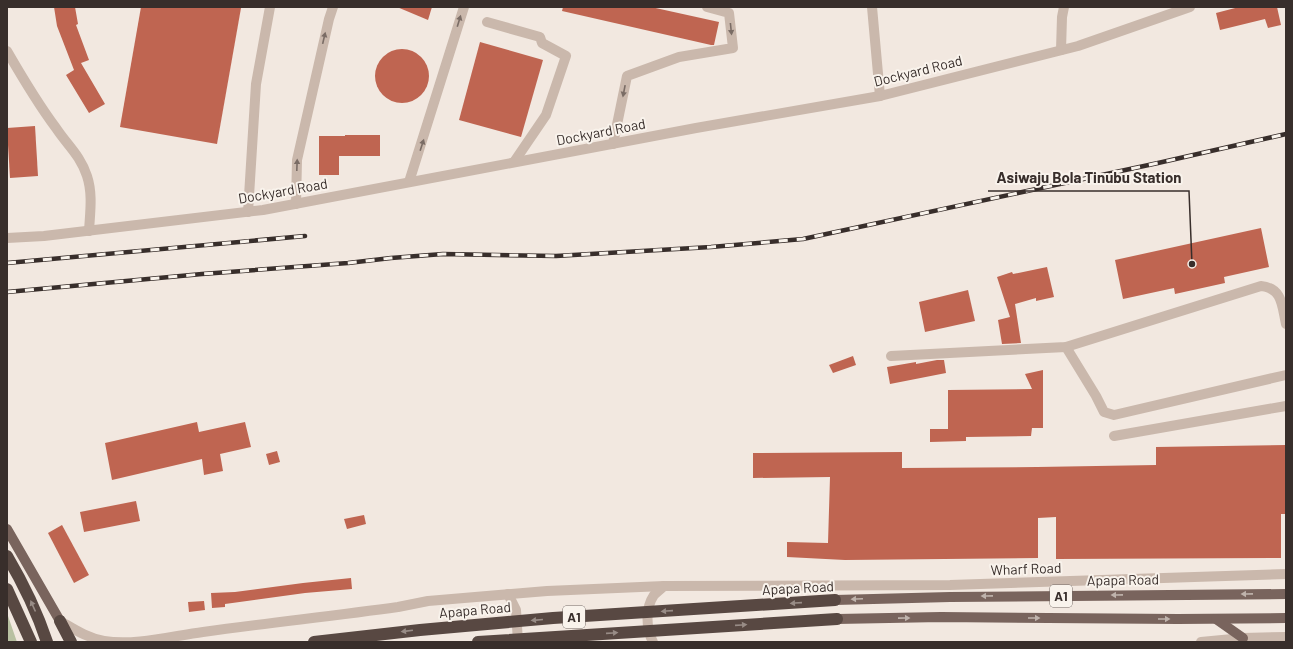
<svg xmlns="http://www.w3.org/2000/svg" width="1293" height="649" font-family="Barlow,sans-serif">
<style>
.green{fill:#b8c0a1}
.building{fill:#bf6551}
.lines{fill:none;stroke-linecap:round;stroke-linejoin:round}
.minor{stroke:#cab8ac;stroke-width:10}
.major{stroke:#79645d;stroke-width:10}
.highway{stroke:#584842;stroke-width:12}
.rail-casing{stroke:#382e2b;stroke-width:4.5}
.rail{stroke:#f9f3ec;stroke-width:3;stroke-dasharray:9;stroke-linecap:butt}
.highway-bridge{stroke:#584842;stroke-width:12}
.oneway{fill:#7a6c65}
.oneway2{fill:#bfb3ac}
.oneway3{fill:#988c86}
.labels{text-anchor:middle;stroke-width:4;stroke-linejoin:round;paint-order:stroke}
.shield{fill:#f9f3ec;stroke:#726965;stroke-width:1}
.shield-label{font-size:13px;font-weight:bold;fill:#382e2b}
.street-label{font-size:14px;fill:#382e2b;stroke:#f9f3ec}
.leader{fill:none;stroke:#382e2b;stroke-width:1.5}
.callout-dot{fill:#382e2b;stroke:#f9f3ec;stroke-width:1.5}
.callout-label{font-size:15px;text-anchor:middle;font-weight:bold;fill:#382e2b;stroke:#f9f3ec;stroke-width:4;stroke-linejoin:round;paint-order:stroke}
</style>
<rect width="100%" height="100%" fill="#f2e8e0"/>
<!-- green -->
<polygon class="green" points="7,614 8,616 17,642 7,642"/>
<!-- building -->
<g class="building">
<polygon points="54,7 75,7 78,24 76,25 89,60 81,63 105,104 89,113 66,75 74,70 57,26"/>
<polygon points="141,7 233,7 241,8 217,144 120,127"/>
<polygon points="397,7 432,7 428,20"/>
<polygon points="563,7 651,7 719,22 714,45 711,45 562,11"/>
<polygon points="1239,7 1277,7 1281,25 1268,28 1265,19 1220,30 1216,13"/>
<polygon points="480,42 543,60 521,137 459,120"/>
<circle cx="402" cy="76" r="27"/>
<polygon points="35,126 38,176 10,178 7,128"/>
<polygon points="345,135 380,135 380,156 339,156 339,175 319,175 319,136 345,136"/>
<polygon points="1261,228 1269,267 1224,277 1225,283 1175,294 1174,288 1123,299 1115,260"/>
<polygon points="1047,267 1054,297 1036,301 1036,298 1015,304 1021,343 1002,344 998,320 1010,317 997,277 1012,272 1013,274"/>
<polygon points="968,290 975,321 925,332 919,302"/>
<polygon points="853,356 856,365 833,373 829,365"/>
<polygon points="937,360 944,360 946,373 890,384 887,367 916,362 916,364"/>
<polygon points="1043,370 1043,428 1032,428 1031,436 966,437 966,441 930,442 930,429 948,429 948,390 1032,389 1025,374"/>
<polygon points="197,422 199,432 245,422 251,447 220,454 223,471 204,475 202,459 112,480 105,443"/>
<polygon points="1286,445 1286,514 1281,514 1281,558 1056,559 1056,517 1038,518 1038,558 845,560 787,557 787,542 828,543 830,477 753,478 753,453 902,452 902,468 1037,467 1156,465 1156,447"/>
<polygon points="277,451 280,462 269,465 266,454"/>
<polygon points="136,501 140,521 84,532 80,512"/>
<polygon points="364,515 366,524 347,529 344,519"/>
<polygon points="62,525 89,575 74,583 48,533"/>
<polygon points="351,578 352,589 305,593 225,604 225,607 212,608 211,593 235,592 303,583"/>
<polygon points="204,601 205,610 189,612 188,602"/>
</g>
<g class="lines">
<!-- minor -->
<g class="minor">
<polyline points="872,7 880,96"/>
<polyline points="487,22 540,37 542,43 566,56 546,115 514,162"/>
<polyline points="1061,50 1062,17 1064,7"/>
<path d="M 7,51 C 22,77 38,104 56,128 C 68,146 80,155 87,176 C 93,194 90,213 89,231"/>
<polyline points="613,144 627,76 679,57 733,48 729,13 707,7"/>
<polyline points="409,182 464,7"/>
<polyline points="296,204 297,160 329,19 333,7"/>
<polyline points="248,212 256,84 270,7"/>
<polyline points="7,238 44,236 263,210 696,128 880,96 1078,46 1190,7"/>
<polyline points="1066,347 1096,396 1104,412 1114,415 1286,375"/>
<path d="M 891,356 L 1066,347 L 1261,286 C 1283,288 1282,307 1286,324"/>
<polyline points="1114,436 1286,406"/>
<polyline points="508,594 516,610 518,642"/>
<path d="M 60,621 C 74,629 87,638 104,641 C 135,646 172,636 203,632 C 268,623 333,616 398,607 L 428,601 L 547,591 L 664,586 L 950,585 L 1286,574"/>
<path d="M 653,642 C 646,629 645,608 654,595 C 657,592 661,589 664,586"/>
<polyline points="1201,642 1243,638 1286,637"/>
</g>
<!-- major -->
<g class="major">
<polyline points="7,529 60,621"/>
<polyline points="835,600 950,597 1286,594"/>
<polyline points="837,619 941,617 1178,619 1286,618"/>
<polyline points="1216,619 1243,638"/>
</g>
<!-- highway -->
<g class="highway">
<path d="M 7,556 C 23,583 37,612 47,642"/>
<polyline points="7,589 31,642"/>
<polyline points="60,621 71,642"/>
</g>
<defs>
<g id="rail">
<polyline points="7,263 305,236"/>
<polyline points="7,292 202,274 348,263 391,258 443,254 556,256 711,247 803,239 1158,163 1286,134"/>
</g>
</defs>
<!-- rail casing -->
<use href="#rail" class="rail-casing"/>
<!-- rail -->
<use href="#rail" class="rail"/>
<!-- highway-bridge -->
<g class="highway-bridge">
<polyline points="314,642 420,630 553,618 835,600"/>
<polyline points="478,642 837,619"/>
</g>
</g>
<!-- one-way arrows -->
<defs><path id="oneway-solid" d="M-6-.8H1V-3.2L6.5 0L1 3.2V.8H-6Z"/></defs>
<g class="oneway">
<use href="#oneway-solid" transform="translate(459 21) rotate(-73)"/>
<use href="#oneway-solid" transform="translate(731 29) rotate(84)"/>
<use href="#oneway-solid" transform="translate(324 38) rotate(-77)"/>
<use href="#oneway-solid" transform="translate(624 91) rotate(101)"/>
<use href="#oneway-solid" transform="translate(422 145) rotate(-72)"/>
<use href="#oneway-solid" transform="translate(297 165) rotate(-88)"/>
</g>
<g class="oneway2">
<use href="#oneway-solid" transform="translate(1247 594) rotate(179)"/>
<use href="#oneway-solid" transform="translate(1117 595) rotate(179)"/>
<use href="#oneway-solid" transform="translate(987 596) rotate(179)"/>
<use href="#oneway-solid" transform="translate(857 599) rotate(178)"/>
<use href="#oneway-solid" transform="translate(904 618) rotate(-1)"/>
<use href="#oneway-solid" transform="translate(1034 618)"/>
<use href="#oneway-solid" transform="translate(1164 619)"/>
</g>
<g class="oneway3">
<use href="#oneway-solid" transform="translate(796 603) rotate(176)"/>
<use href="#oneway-solid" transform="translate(33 606) rotate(-114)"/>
<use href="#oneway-solid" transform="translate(667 611) rotate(176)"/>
<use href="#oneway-solid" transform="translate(537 620) rotate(175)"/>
<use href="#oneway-solid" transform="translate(741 625) rotate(-4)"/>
<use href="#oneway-solid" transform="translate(407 631) rotate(173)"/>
<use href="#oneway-solid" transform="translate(612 633) rotate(-4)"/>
</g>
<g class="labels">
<!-- shield labels -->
<g class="shield">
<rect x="1050" y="585" width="22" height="22" rx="3"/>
<rect x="563" y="606" width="22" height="22" rx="3"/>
</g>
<g class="shield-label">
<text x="1061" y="601">A1</text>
<text x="574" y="622">A1</text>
</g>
<!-- street labels -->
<g class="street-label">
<text transform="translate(918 71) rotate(-14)" y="5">Dockyard Road</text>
<text transform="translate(601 132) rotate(-11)" y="5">Dockyard Road</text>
<text transform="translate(283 191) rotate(-10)" y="5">Dockyard Road</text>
<text transform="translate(1026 569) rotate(-2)" y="5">Wharf Road</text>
<text transform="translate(1123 580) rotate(-1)" y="5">Apapa Road</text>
<text transform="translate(798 588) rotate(-3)" y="5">Apapa Road</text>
<text transform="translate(475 610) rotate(-5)" y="5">Apapa Road</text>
</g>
</g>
<!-- callouts -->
<path class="leader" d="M1192 264L1189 191H988"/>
<circle class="callout-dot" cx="1192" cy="264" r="4"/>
<g class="callout-label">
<text x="1089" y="183">Asiwaju Bola Tinubu Station</text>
</g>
<!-- border -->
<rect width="1293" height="649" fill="none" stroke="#382e2b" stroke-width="16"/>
</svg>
